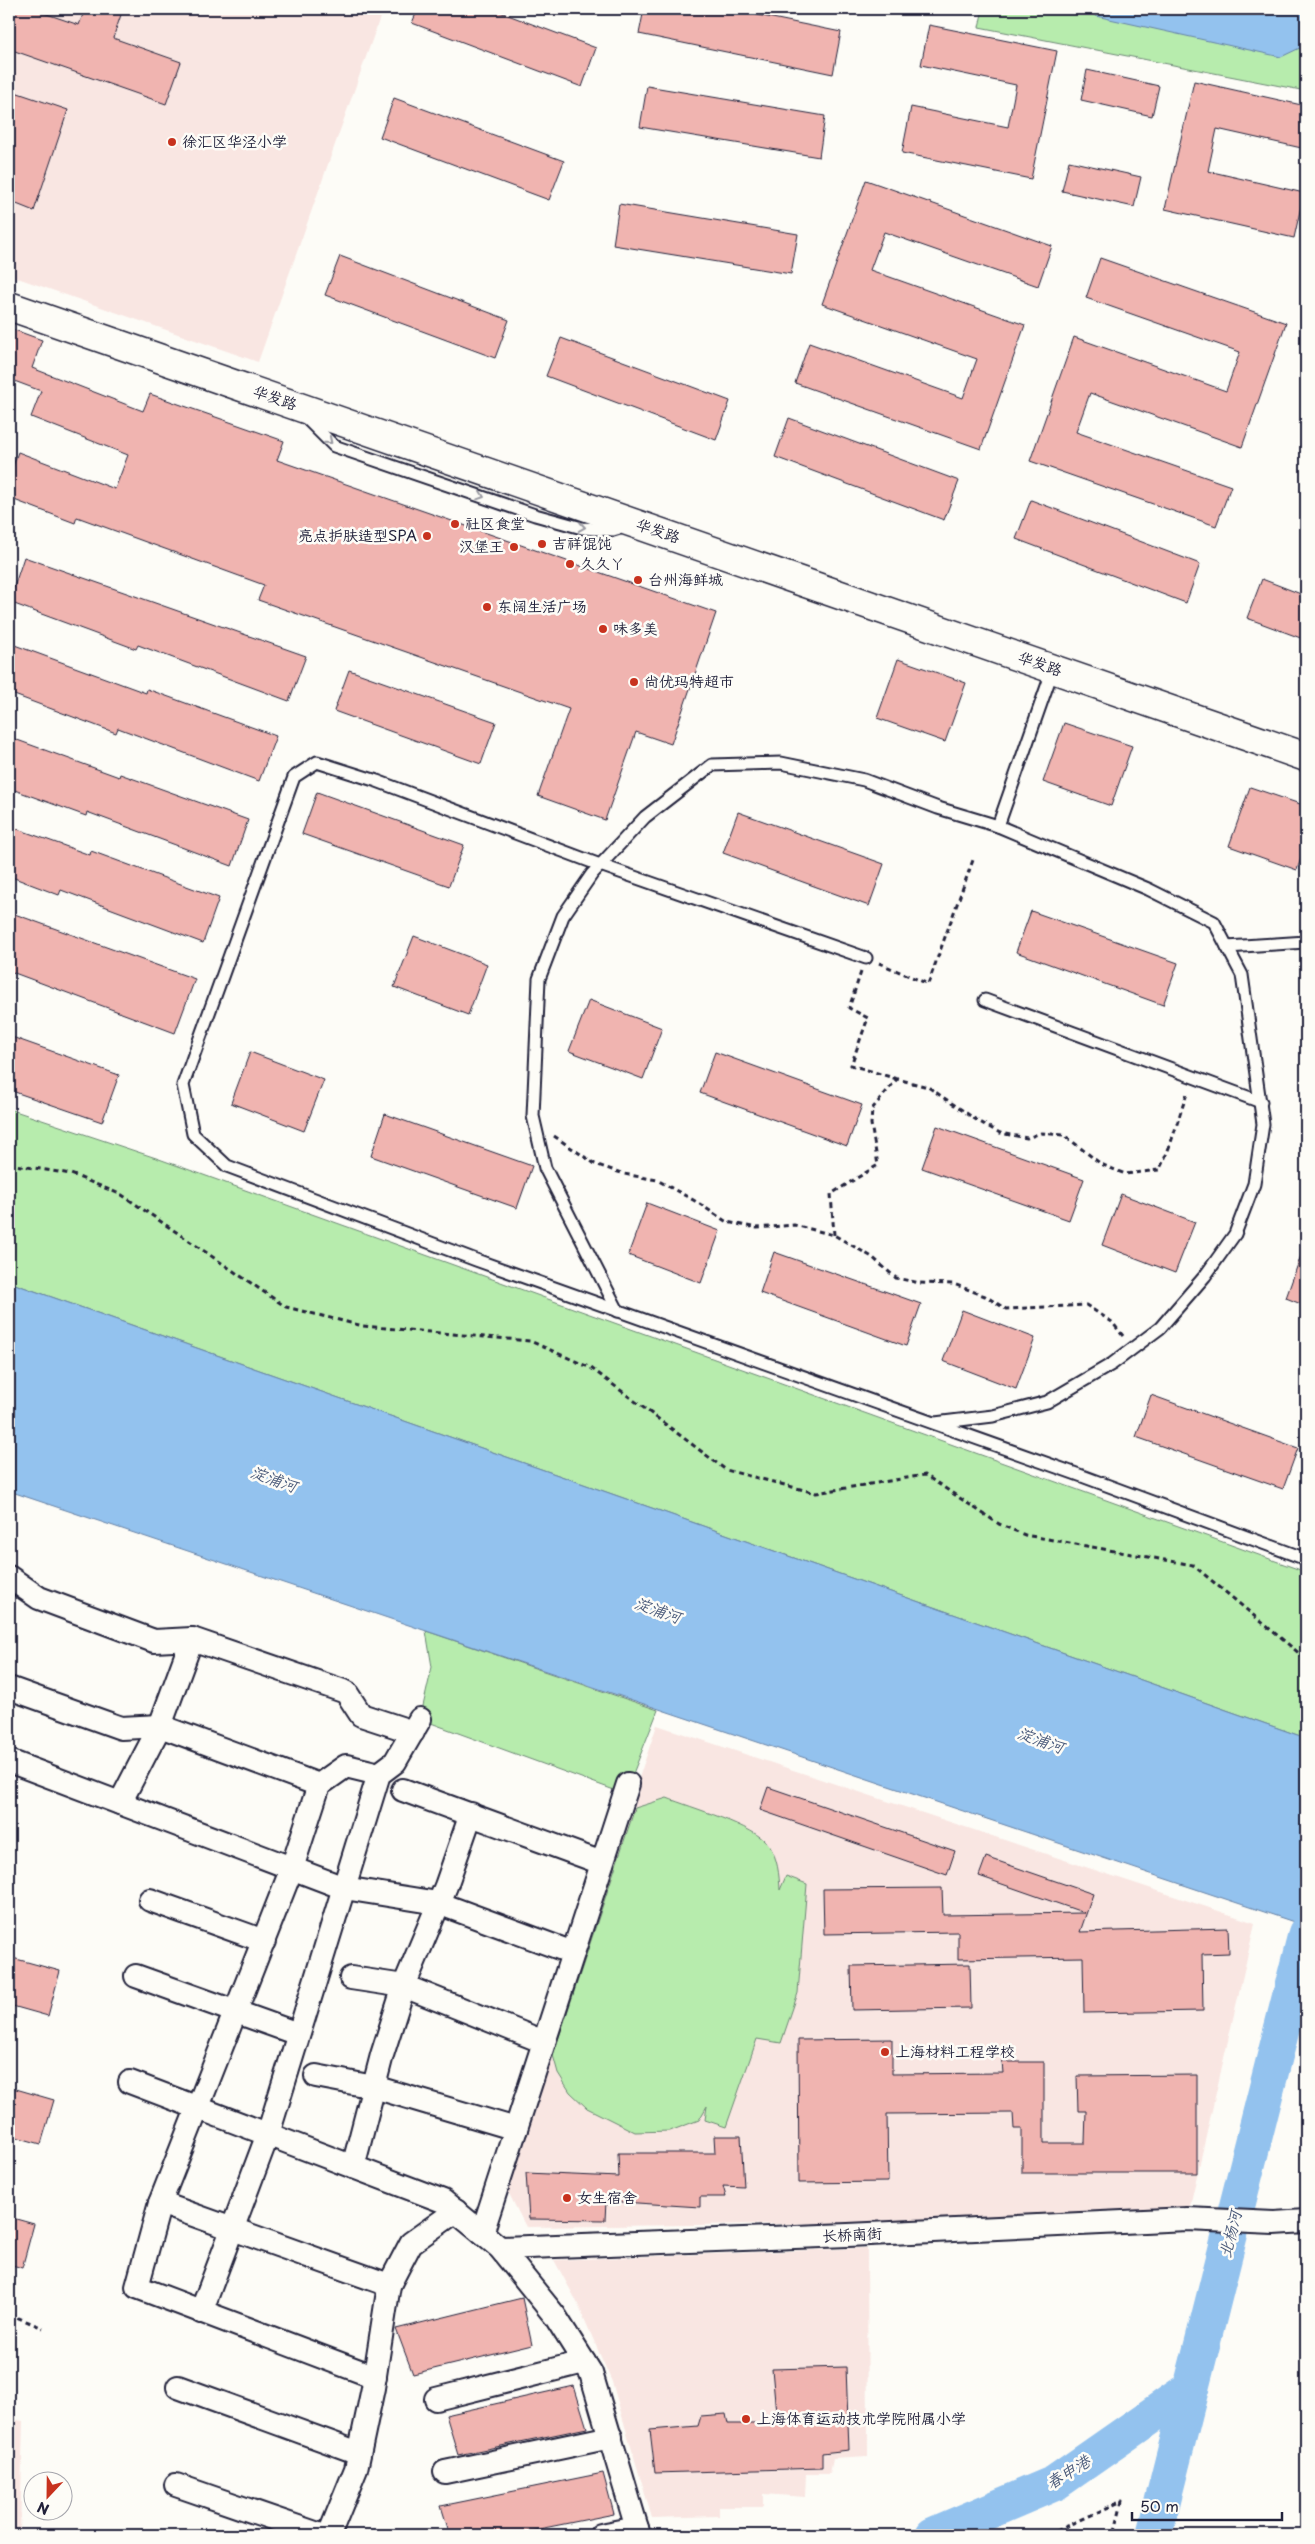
<svg xmlns="http://www.w3.org/2000/svg" width="1315" height="2544" font-family="'Playpen Sans','LXGW WenKai TC',sans-serif">
<style>
.built{fill:#f9e6e2}
.green{fill:#b7ecad;stroke:#6c8774}
.water{fill:#93c2ee;stroke:#6682a6}
.lines{fill:none;stroke-linecap:round;stroke-linejoin:round}
.river{stroke:#93c2ee;stroke-width:36}
.building{fill:#f0b4b0;stroke:#22223b}
.service-casing{stroke:#22223b;stroke-width:15}
.minor-casing{stroke:#22223b;stroke-width:26}
.tertiary-casing{stroke:#22223b;stroke-width:31}
.path{stroke:#22223b;stroke-width:3;stroke-dasharray:5 4;stroke-linecap:butt}
.service{stroke:#fdfcf7;stroke-width:11}
.minor{stroke:#fdfcf7;stroke-width:22}
.tertiary{stroke:#fdfcf7;stroke-width:28}
.oneway{stroke:#9a9aa2}
.poi-dot{fill:#c8321e;stroke:#fdfcf7;stroke-width:2}
.labels{text-anchor:middle;stroke-width:5;stroke-linejoin:round;paint-order:stroke}
.poi-label{font-size:15px;fill:#22223b;stroke:#fdfcf7;text-anchor:start}
.street-label{font-size:15px;fill:#22223b;stroke:#fdfcf7}
.water-label{font-size:16px;font-style:italic;fill:#4a5a7a;stroke:#fdfcf7}
</style>
<rect width="100%" height="100%" fill="#fdfcf7"/>
<filter id="ink" filterUnits="userSpaceOnUse"><feTurbulence type="fractalNoise" baseFrequency=".02" numOctaves="2"/><feDisplacementMap in="SourceGraphic" scale="10" xChannelSelector="R" yChannelSelector="G"/><feConvolveMatrix kernelMatrix="1 2 1 2 8 2 1 2 1" color-interpolation-filters="sRGB"/></filter>
<g filter="url(#ink)">
<!-- built -->
<g class="built">
<polygon points="9,9 383,9 258,362 9,275"/>
<polygon points="657,1725 1255,1923 1187,2219 526,2227 502,2180"/>
<polygon points="867,2248 868,2456 833,2458 830,2474 806,2474 805,2497 763,2494 763,2507 719,2507 719,2516 652,2518 612,2382 576,2300 554,2260"/>
<polygon points="9,2419 23,2421 20,2535 9,2535"/>
</g>
<!-- green -->
<g class="green">
<polygon points="983,9 1306,9 1306,91 979,27"/>
<polygon points="9,1109 159,1159 1306,1572 1306,1738 9,1282"/>
<polygon points="426,1631 658,1710 625,1794 420,1719 432,1667"/>
<path d="M 667,1798 C 690,1807 755,1826 769,1845 C 778,1859 779,1874 780,1890 L 786,1876 L 807,1884 L 798,1993 L 781,2043 L 757,2039 L 726,2127 L 705,2120 L 707,2106 L 699,2120 L 670,2131 L 635,2132 L 587,2108 L 570,2092 L 558,2073 L 553,2055 L 635,1808 Z"/>
</g>
<!-- water -->
<g class="water">
<polygon points="1081,9 1306,9 1306,45 1281,57 1096,16"/>
<polygon points="9,1282 1306,1738 1306,1926 9,1491"/>
</g>
<g class="lines">
<!-- river -->
<g class="river">
<polyline points="933,2535 1055,2483 1191,2388"/>
<polyline points="1154,2535 1306,1933"/>
</g>
</g>
<!-- building -->
<g class="building">
<polygon points="9,9 32,9 79,25 85,9 123,9 113,38 181,62 166,104 9,49"/>
<polygon points="418,9 492,9 596,48 582,87 412,23"/>
<polygon points="644,9 728,9 841,32 833,74 639,34"/>
<polygon points="929,25 1057,51 1031,179 902,153 911,107 1008,127 1016,85 921,65"/>
<polygon points="1087,70 1159,86 1152,116 1081,100"/>
<polygon points="1194,81 1306,106 1306,149 1217,129 1208,171 1304,193 1294,238 1165,209"/>
<polygon points="647,86 825,116 819,157 640,127"/>
<polygon points="9,90 68,110 34,211 9,201"/>
<polygon points="394,98 564,161 549,200 380,137"/>
<polygon points="1069,161 1141,177 1134,207 1062,191"/>
<polygon points="866,180 1052,246 1038,286 884,232 870,270 1025,325 981,449 795,383 809,343 963,398 977,359 822,304"/>
<polygon points="619,204 798,234 791,274 613,245"/>
<polygon points="340,256 509,320 495,358 325,295"/>
<polygon points="1100,258 1286,323 1242,447 1090,393 1076,432 1231,486 1216,526 1030,461 1074,337 1226,391 1240,352 1086,298"/>
<polygon points="9,328 42,340 32,368 143,411 150,394 284,441 277,460 716,613 671,744 636,732 605,820 538,796 569,709 258,600 264,585 77,517 75,523 9,498 9,477 18,452 115,489 128,455 31,417 41,391 9,379"/>
<polygon points="561,338 730,401 716,440 546,376"/>
<polygon points="789,418 959,481 944,520 775,457"/>
<polygon points="1031,500 1200,564 1186,603 1016,539"/>
<polygon points="24,557 306,656 289,701 138,645 136,649 9,602"/>
<polygon points="1262,579 1306,596 1306,640 1247,618"/>
<polygon points="9,643 146,693 147,689 276,736 259,781 118,728 116,733 9,693"/>
<polygon points="898,659 966,683 945,742 877,718"/>
<polygon points="349,670 496,722 481,764 334,711"/>
<polygon points="1064,723 1132,746 1111,806 1043,782"/>
<polygon points="9,737 119,777 120,774 248,820 232,866 87,812 86,816 9,788"/>
<polygon points="1250,787 1306,806 1306,844 1297,870 1229,846"/>
<polygon points="317,792 464,845 449,886 302,834"/>
<polygon points="738,812 884,864 869,906 723,853"/>
<polygon points="9,826 90,855 91,851 219,898 203,943 61,890 59,895 9,876"/>
<polygon points="1031,911 1178,963 1163,1005 1016,952"/>
<polygon points="9,912 195,979 175,1033 9,971"/>
<polygon points="414,936 487,964 468,1015 394,987"/>
<polygon points="589,1000 662,1028 643,1079 569,1051"/>
<polygon points="9,1036 119,1075 102,1122 9,1090"/>
<polygon points="250,1052 324,1080 304,1131 231,1103"/>
<polygon points="715,1052 862,1105 847,1146 700,1093"/>
<polygon points="385,1114 532,1166 517,1208 371,1156"/>
<polygon points="937,1126 1084,1179 1069,1220 922,1168"/>
<polygon points="1121,1194 1195,1222 1175,1273 1102,1245"/>
<polygon points="647,1203 720,1231 701,1283 628,1255"/>
<polygon points="1304,1247 1306,1247 1306,1306 1286,1298"/>
<polygon points="774,1252 921,1304 906,1346 760,1293"/>
<polygon points="962,1310 1035,1338 1016,1389 943,1361"/>
<polygon points="1151,1395 1298,1448 1283,1489 1136,1437"/>
<polygon points="768,1787 955,1851 947,1875 760,1810"/>
<polygon points="986,1857 1093,1894 1080,1932 1228,1928 1229,1953 1202,1954 1203,2011 1084,2013 1083,1957 958,1959 958,1932 824,1934 823,1889 942,1888 943,1915 1085,1913 979,1876"/>
<polygon points="9,1957 60,1971 48,2016 9,2005"/>
<polygon points="970,1964 971,2008 852,2010 851,1966"/>
<polygon points="892,2039 892,2074 1003,2073 1002,2062 1044,2062 1044,2143 1085,2143 1086,2111 1078,2111 1077,2076 1197,2075 1197,2173 1022,2173 1022,2129 1014,2129 1013,2113 887,2114 888,2182 799,2183 798,2040"/>
<polygon points="9,2087 54,2100 41,2144 9,2135"/>
<polygon points="714,2136 741,2136 744,2187 723,2186 726,2197 700,2197 700,2207 606,2201 605,2220 529,2219 526,2173 619,2177 618,2153 715,2153"/>
<polygon points="9,2217 34,2224 22,2268 9,2264"/>
<polygon points="522,2298 532,2345 413,2374 396,2329"/>
<polygon points="846,2367 849,2450 822,2453 822,2468 655,2473 650,2430 698,2426 701,2416 726,2414 728,2424 777,2424 772,2369"/>
<polygon points="574,2386 587,2428 458,2455 446,2415"/>
<polygon points="603,2473 614,2514 509,2535 450,2535 441,2506"/>
</g>
<g class="lines">
<defs>
<g id="service">
<polyline points="303,415 334,446 535,515 582,528 613,530 623,527"/>
<polyline points="998,826 1053,669"/>
<polyline points="1227,947 1306,942"/>
<polyline points="866,958 600,865 377,781 317,762 294,777 183,1085 193,1134 227,1166 476,1260 1082,1476 1306,1559"/>
<polyline points="985,1000 1261,1102"/>
<polyline points="618,1311 545,1168 533,1116 539,979 563,916 592,874 645,817 712,765 781,763 864,780 938,808 998,826 1148,889 1214,922 1242,975 1263,1124 1254,1184 1235,1234 1205,1276 1160,1328 1112,1364 1047,1402 993,1416 935,1423"/>
</g>
<g id="minor">
<polyline points="9,1577 39,1598 154,1641 192,1639 346,1692 361,1715 413,1732"/>
<polyline points="9,1688 121,1728 160,1726 319,1785 346,1766 379,1774"/>
<polyline points="9,1761 344,1888 438,1903 573,1953"/>
<polyline points="319,1785 292,1868 160,2203 137,2287 375,2377"/>
<polyline points="403,1790 602,1863"/>
<polyline points="120,1803 160,1726 192,1639"/>
<polyline points="150,1900 264,1941"/>
<polyline points="136,1976 298,2034"/>
<polyline points="351,1978 404,1986 544,2042"/>
<polyline points="316,2076 374,2087 516,2129"/>
<polyline points="130,2082 443,2201 500,2248 555,2316 591,2373 639,2535"/>
<polyline points="353,2167 382,2055 404,1986 446,1886 471,1814"/>
<polyline points="160,2203 389,2285"/>
<polyline points="482,2233 628,1784"/>
<polyline points="500,2248 848,2235 1187,2219 1274,2223 1306,2221"/>
<polyline points="201,2312 268,2134 379,1774 395,1762 420,1719"/>
<polyline points="178,2387 359,2453"/>
<polyline points="436,2399 584,2362"/>
<polyline points="445,2472 611,2437"/>
<polyline points="176,2485 321,2535"/>
<polyline points="329,2535 356,2469 373,2388 389,2285 411,2243 456,2211"/>
<polyline points="601,2535 637,2528"/>
</g>
<polyline id="tertiary" points="9,306 1306,757"/>
</defs>
<!-- service casing -->
<use href="#service" class="service-casing"/>
<!-- minor casing -->
<use href="#minor" class="minor-casing"/>
<!-- tertiary casing -->
<use href="#tertiary" class="tertiary-casing"/>
<!-- path -->
<g class="path">
<polyline points="879,963 928,984 973,860"/>
<polyline points="861,972 849,1008 868,1018 851,1065 897,1079"/>
<polyline points="554,1136 595,1164 624,1174 657,1180 695,1201 727,1222 757,1228 794,1225 834,1235 872,1257 896,1278 920,1283 954,1284 985,1296 1006,1309 1086,1305 1112,1322 1123,1336"/>
<polyline points="9,1164 71,1174 122,1195 286,1307 363,1326 530,1341 591,1368 726,1470 816,1493 925,1475 999,1524 1025,1535 1193,1565 1306,1659"/>
<path d="M 834,1235 L 831,1194 L 878,1165 L 871,1124 L 872,1109 L 897,1079 L 928,1087 L 978,1121 L 1000,1133 L 1027,1138 L 1041,1133 L 1064,1135 L 1101,1164 L 1125,1174 L 1159,1170 C 1172,1146 1178,1117 1188,1091"/>
<polyline points="9,2314 43,2328"/>
<polyline points="1048,2535 1122,2501 1114,2535"/>
</g>
<!-- service -->
<use href="#service" class="service"/>
<!-- minor -->
<use href="#minor" class="minor"/>
<!-- tertiary -->
<use href="#tertiary" class="tertiary"/>
</g>
<!-- one-way arrows -->
<defs><path id="oneway-chevron" d="M-2-3.5L2.5 0L-2 3.5" fill="none" stroke-width="1.6" stroke-linecap="round" stroke-linejoin="round" transform="scale(1.25)"/></defs>
<g class="oneway">
<use href="#oneway-chevron" transform="translate(329 441) rotate(40)"/>
<use href="#oneway-chevron" transform="translate(481 496) rotate(19)"/>
<use href="#oneway-chevron" transform="translate(582 527) rotate(9)"/>
</g>
</g>
<!-- markers -->
<g class="poi-dot">
<circle cx="172" cy="142" r="5"/>
<circle cx="455" cy="524" r="5"/>
<circle cx="427" cy="536" r="5"/>
<circle cx="542" cy="544" r="5"/>
<circle cx="514" cy="547" r="5"/>
<circle cx="570" cy="564" r="5"/>
<circle cx="638" cy="580" r="5"/>
<circle cx="487" cy="607" r="5"/>
<circle cx="603" cy="629" r="5"/>
<circle cx="634" cy="682" r="5"/>
<circle cx="885" cy="2052" r="5"/>
<circle cx="567" cy="2198" r="5"/>
<circle cx="746" cy="2419" r="5"/>
</g>
<g class="labels">
<!-- poi labels -->
<g class="poi-label">
<text x="182" y="147">徐汇区华泾小学</text>
<text x="465" y="529">社区食堂</text>
<text x="417" y="541" text-anchor="end">亮点护肤造型SPA</text>
<text x="552" y="549">吉祥馄饨</text>
<text x="504" y="552" text-anchor="end">汉堡王</text>
<text x="580" y="569">久久丫</text>
<text x="648" y="585">台州海鲜城</text>
<text x="497" y="612">东阔生活广场</text>
<text x="613" y="634">味多美</text>
<text x="644" y="687">尚优玛特超市</text>
<text x="895" y="2057">上海材料工程学校</text>
<text x="577" y="2203">女生宿舍</text>
<text x="756" y="2424">上海体育运动技术学院附属小学</text>
</g>
<!-- street labels -->
<g class="street-label">
<text transform="translate(275 398) rotate(19)" y="5">华发路</text>
<text transform="translate(658 531) rotate(19)" y="5">华发路</text>
<text transform="translate(1040 664) rotate(19)" y="5">华发路</text>
<text transform="translate(852 2235) rotate(-3)" y="5">长桥南街</text>
</g>
<!-- water labels -->
<g class="water-label">
<text transform="translate(274 1479) rotate(19)" y="6">淀浦河</text>
<text transform="translate(658 1610) rotate(19)" y="6">淀浦河</text>
<text transform="translate(1041 1740) rotate(19)" y="6">淀浦河</text>
<text transform="translate(1230 2234) rotate(-76)" y="6">北杨河</text>
<text transform="translate(1068 2472) rotate(-32)" y="6">春申港</text>
</g>
</g>
<!-- margin -->
<rect width="1315" height="2544" fill="none" stroke="#fdfcf7" stroke-width="30"/>
<rect x="15" y="15" width="1285" height="2514" fill="none" stroke="#22223b" stroke-width="2" filter="url(#ink)"/>
<!-- north arrow -->
<g transform="translate(48 2496) rotate(202)"><circle r="24" fill="#fdfcf7" stroke="#a5a5ac"/>
<path d="M0-4L9 19L0 12L-9 19Z" fill="#c8321e"/>
<text y="-8" font-size="14" font-weight="bold" text-anchor="middle" fill="#22223b">N</text>
</g>
<!-- scale -->
<path d="M1132 2512v8h150v-8" fill="none" stroke="#22223b" stroke-width="2.5"/>
<text x="1140" y="2512" font-size="15" fill="#22223b" stroke="#fdfcf7" stroke-width="4" paint-order="stroke">50 m</text>
</svg>
